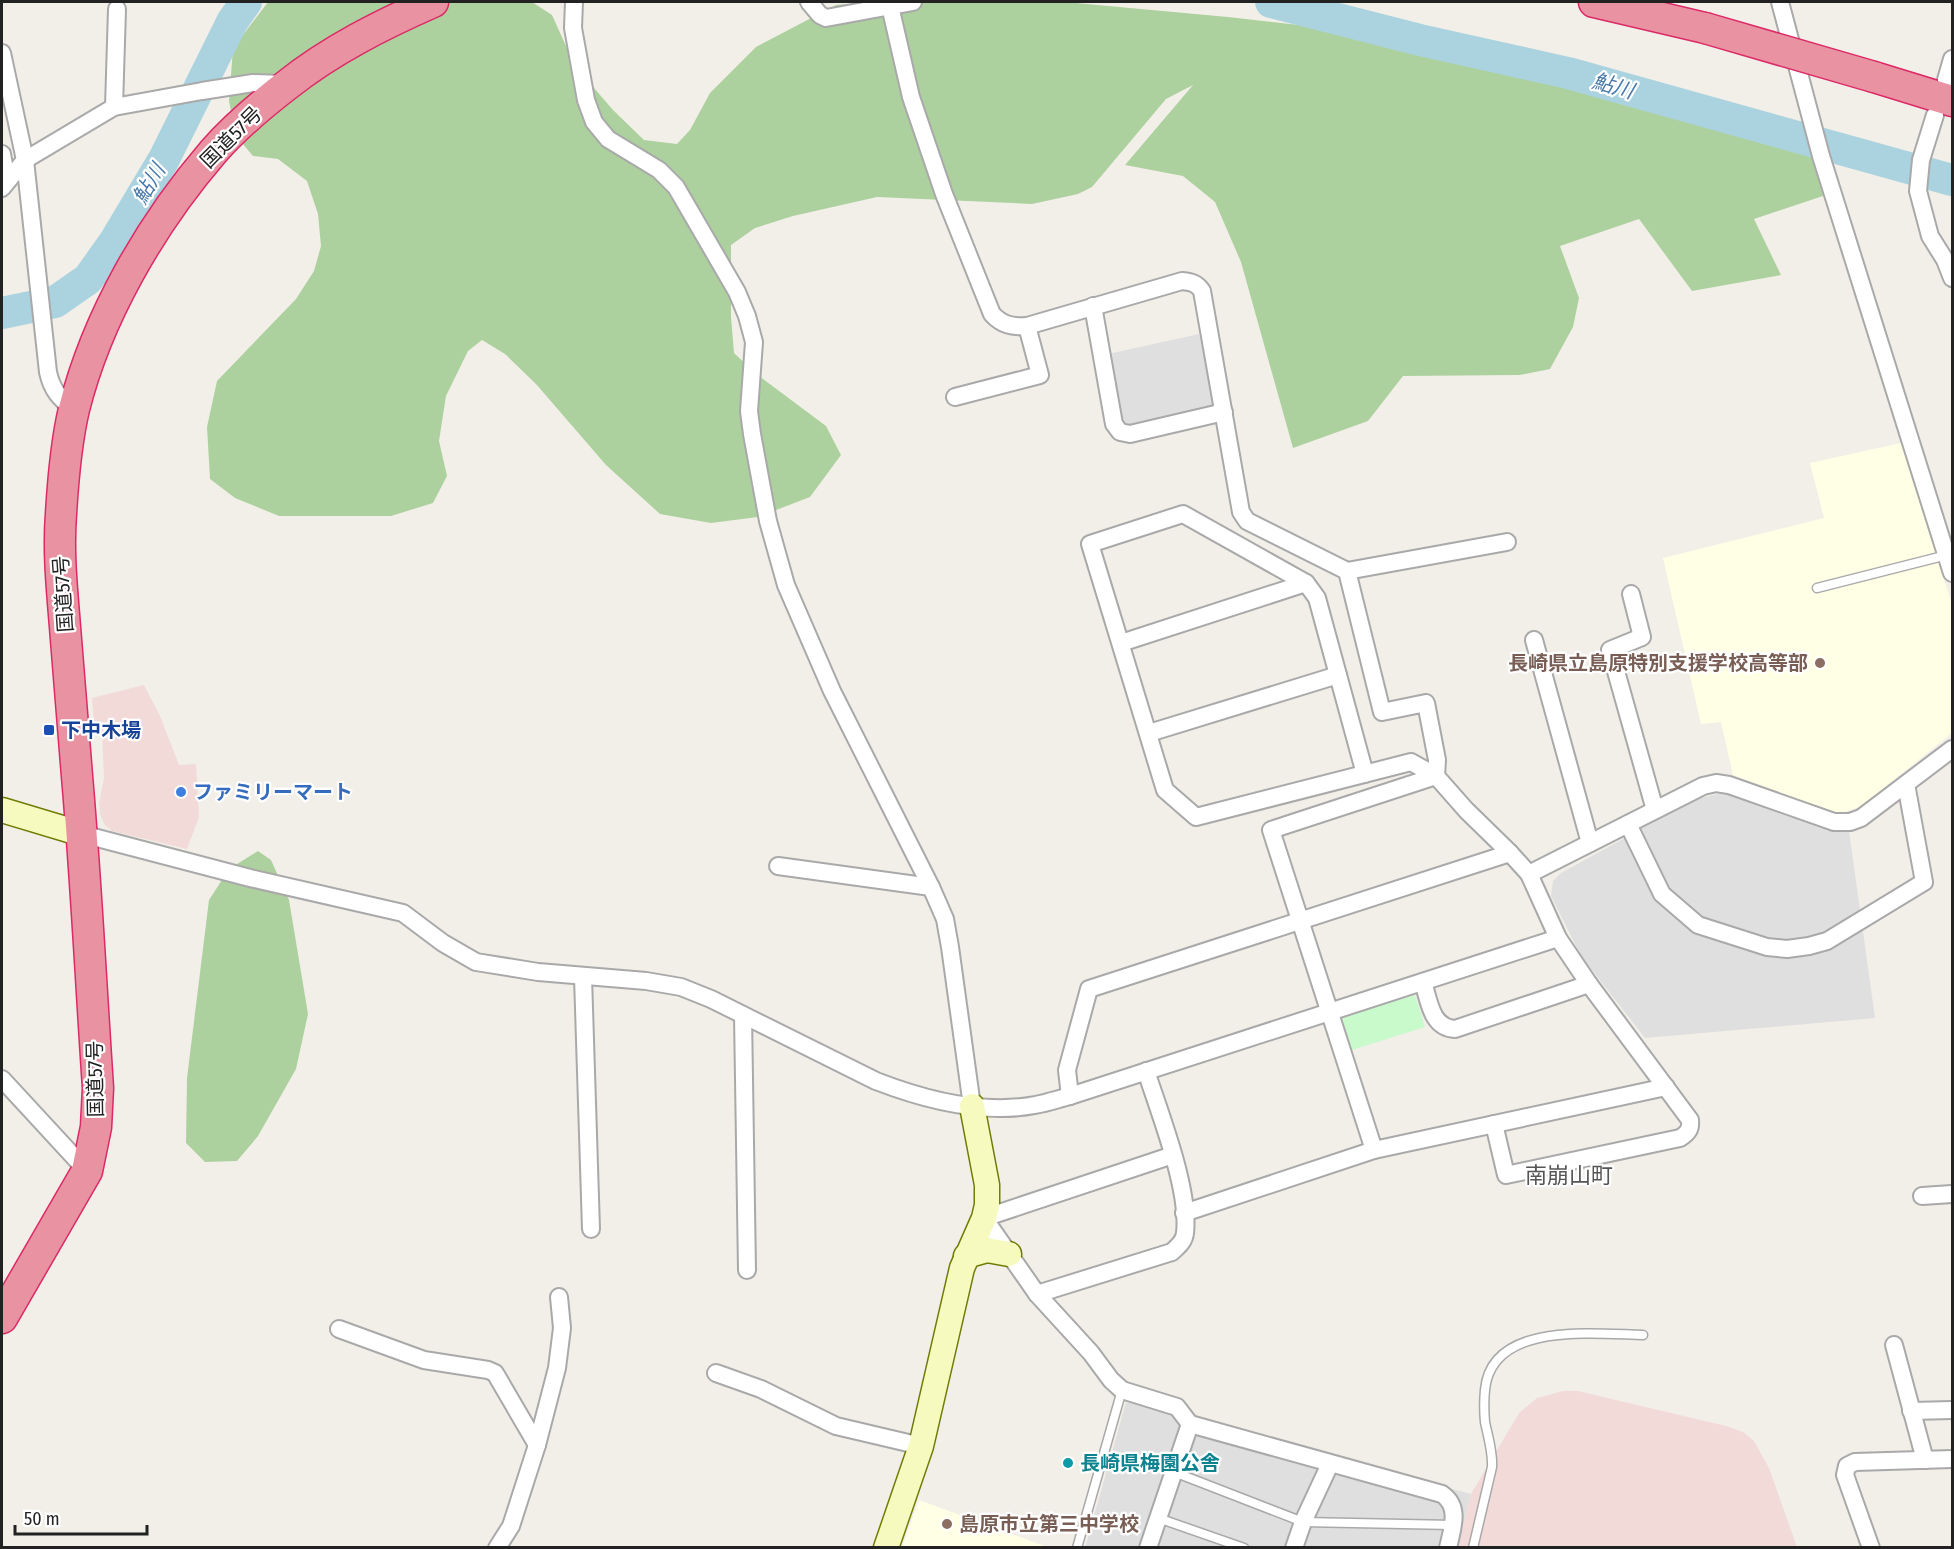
<svg xmlns="http://www.w3.org/2000/svg" width="1954" height="1549" font-family="'Fira Sans Condensed','Noto Sans JP',sans-serif">
<style>
.residential{fill:#e0dfdf}
.commercial{fill:#f2dad9}
.education{fill:#ffffe5}
.forest{fill:#add19e}
.park{fill:#c8facc}
.lines{fill:none;stroke-linecap:round;stroke-linejoin:round}
.river{stroke:#aad3df;stroke-width:32}
.lane-casing{stroke:#a9a9a9;stroke-width:11}
.street-casing{stroke:#a9a9a9;stroke-width:20}
.secondary-casing{stroke:#707d05;stroke-width:27}
.highway-casing{stroke:#dc2a67;stroke-width:33}
.lane{stroke:#fff;stroke-width:8}
.street{stroke:#fff;stroke-width:16}
.secondary{stroke:#f7fabf;stroke-width:24}
.highway{stroke:#e892a2;stroke-width:30}
.highway-bridge-casing{stroke:#dc2a67;stroke-width:33;stroke-linecap:butt}
.highway-bridge{stroke:#e892a2;stroke-width:30}
.education-dot{fill:#8d6e63;stroke:#fff;stroke-width:2}
.transit-dot{fill:#1a4fb4;stroke:#fff;stroke-width:2}
.shop-dot{fill:#3f7fe0;stroke:#fff;stroke-width:2}
.culture-dot{fill:#0f9aa8;stroke:#fff;stroke-width:2}
.labels{text-anchor:middle;stroke-width:4.5;stroke-linejoin:round;paint-order:stroke}
.street-label{font-size:20px;fill:#222;stroke:#fff}
.education-label{font-size:20px;font-weight:bold;fill:#785e54;stroke:#fff;text-anchor:end}
.transit-label{font-size:20px;font-weight:bold;fill:#164399;stroke:#fff;text-anchor:start}
.shop-label{font-size:20px;font-weight:bold;fill:#366cbe;stroke:#fff;text-anchor:start}
.culture-label{font-size:20px;font-weight:bold;fill:#0d838f;stroke:#fff;text-anchor:start}
.water-label{font-size:21px;font-style:italic;fill:#4a7aab;stroke:#fff}
.quarter-label{font-size:22px;fill:#555;stroke:#fff}
</style>
<rect width="100%" height="100%" fill="#f2efe9"/>
<!-- residential -->
<g class="residential">
<polygon points="1199,334 1214,404 1211,409 1128,427 1123,423 1108,354"/>
<polygon points="1717,794 1728,794 1828,831 1849,831 1875,1018 1645,1038 1581,956 1551,896 1553,881 1561,873 1694,800"/>
<polygon points="1126,1402 1471,1494 1458,1547 1085,1548"/>
</g>
<!-- commercial -->
<g class="commercial">
<polygon points="144,685 160,716 179,765 196,764 199,817 187,849 112,831 104,824 100,814 99,803 104,778 102,733 94,721 92,698"/>
<polygon points="1563,1391 1578,1391 1726,1426 1743,1432 1754,1441 1769,1468 1797,1547 1458,1548 1471,1494 1519,1413 1537,1398"/>
</g>
<!-- education -->
<g class="education">
<polygon points="1901,443 1952,604 1952,733 1860,807 1841,813 1830,811 1733,775 1721,722 1701,724 1663,558 1824,518 1810,463"/>
<polygon points="919,1500 1047,1547 902,1547"/>
</g>
<!-- forest -->
<g class="forest">
<polygon points="268,2 532,2 552,15 575,66 613,110 644,140 677,144 690,130 710,93 756,47 836,5 870,2 1065,2 1228,17 1299,25 1373,39 1458,59 1576,81 1633,100 1810,149 1826,195 1754,219 1781,275 1692,291 1639,219 1560,246 1579,298 1573,327 1550,369 1520,375 1403,376 1368,421 1293,448 1241,262 1215,202 1183,176 1125,165 1193,85 1166,99 1092,187 1078,194 1032,204 877,197 793,216 755,228 731,245 731,317 734,353 755,373 826,426 841,455 810,497 758,517 711,523 660,514 606,465 536,384 505,354 482,340 468,351 446,396 439,441 447,476 433,503 391,516 279,516 235,498 210,479 207,427 217,381 296,299 314,271 321,246 318,214 307,181 278,159 253,156 236,136 229,101 233,48"/>
<polygon points="258,851 271,860 289,900 308,1014 296,1069 258,1136 237,1161 205,1162 186,1143 187,1078 209,900 229,869"/>
</g>
<!-- park -->
<polygon class="park" points="1415,995 1425,1027 1352,1050 1342,1017"/>
<g class="lines">
<!-- river -->
<g class="river">
<polyline points="1271,2 1420,40 1568,73 1952,180"/>
<polyline points="2,313 55,302 88,279 115,241 164,159 232,22 246,2"/>
</g>
<defs>
<g id="lane">
<polyline points="1817,588 1947,555"/>
<polyline points="1174,1472 1303,1522 1453,1525"/>
<polyline points="1158,1518 1244,1548"/>
<polyline points="1077,1548 1122,1390"/>
<path d="M 1473,1548 L 1492,1467 C 1493,1452 1488,1437 1485,1422 C 1484,1411 1484,1400 1485,1390 C 1491,1321 1595,1334 1643,1335"/>
</g>
<g id="street">
<polyline points="574,2 573,28 586,100 594,122 608,139 659,170 676,187 737,292 747,316 754,342 749,411 752,434 768,521 786,585 832,691 931,887 945,919 950,947 972,1106"/>
<polyline points="809,2 820,15 826,18 913,2"/>
<polyline points="1780,2 1821,156 1952,573"/>
<path d="M 890,6 L 911,97 L 944,194 L 992,314 C 1002,325 1012,327 1027,326 L 1182,281 C 1191,282 1197,283 1202,291 L 1241,512 L 1247,521 L 1347,571 L 1382,712 L 1426,703 L 1437,760 L 1436,776 L 1271,830 L 1374,1150"/>
<path d="M 2,53 L 25,160 L 48,372 C 52,391 60,398 74,410"/>
<polyline points="1946,80 1952,59"/>
<polyline points="114,107 117,9"/>
<polyline points="1935,115 1921,160 1918,191 1930,236 1945,260 1952,278"/>
<polyline points="2,154 7,181"/>
<polyline points="2,188 25,160 114,107 202,91 253,83 286,84"/>
<polyline points="1093,306 1114,424 1120,432 1130,434 1224,412"/>
<polyline points="955,397 1040,375 1027,326"/>
<polyline points="1347,571 1507,542"/>
<polyline points="1631,594 1642,637 1610,650 1655,810"/>
<polyline points="1534,640 1590,843"/>
<polyline points="1121,643 1306,583"/>
<polyline points="1149,733 1338,675"/>
<path d="M 1365,774 L 1317,598 L 1306,583 L 1183,514 L 1090,544 L 1165,790 L 1196,817 L 1411,762 L 1436,776 L 1466,810 L 1510,853 L 1529,874 L 1558,938 L 1589,984 L 1690,1120 C 1691,1129 1688,1133 1680,1138 L 1506,1175 L 1494,1124"/>
<polyline points="1628,824 1662,894 1698,925 1767,947 1787,949 1809,946 1827,941 1924,882 1906,784"/>
<path d="M 82,834 L 250,878 L 403,913 L 443,943 L 476,962 L 538,972 L 646,981 L 681,987 L 711,999 L 876,1081 C 925,1100 982,1115 1035,1105 C 1047,1103 1058,1099 1070,1096 L 1558,938"/>
<polyline points="778,866 931,887"/>
<polyline points="1529,874 1703,786 1716,783 1729,785 1834,822 1850,822 1861,818 1952,749"/>
<polyline points="583,977 591,1229"/>
<path d="M 1423,982 C 1429,1000 1431,1028 1455,1029 L 1589,984"/>
<polyline points="743,1015 747,1270"/>
<polyline points="2,1079 87,1171"/>
<polyline points="1070,1096 1067,1070 1089,989 1510,853"/>
<path d="M 1173,1155 L 984,1218 L 1037,1294 L 1091,1353 L 1111,1380 L 1122,1390 L 1177,1407 L 1190,1424 L 1442,1494 C 1461,1507 1452,1529 1448,1548"/>
<polyline points="1922,1196 1952,1194"/>
<polyline points="1184,1213 1374,1150 1666,1087"/>
<path d="M 1037,1294 L 1172,1252 C 1178,1246 1184,1242 1185,1233 C 1190,1190 1160,1114 1146,1071"/>
<polyline points="339,1329 424,1360 488,1370 495,1373 537,1445"/>
<polyline points="1894,1345 1925,1460"/>
<polyline points="716,1373 761,1389 836,1426 921,1446"/>
<polyline points="1911,1411 1952,1410"/>
<polyline points="497,1548 511,1526 537,1445 557,1368 562,1328 559,1297"/>
<polyline points="1148,1548 1190,1424"/>
<polyline points="1294,1548 1303,1522 1330,1464"/>
<polyline points="1871,1548 1845,1475 1847,1466 1855,1462 1952,1459"/>
</g>
<g id="secondary">
<polyline points="2,810 82,834"/>
<polyline points="966,1256 987,1250 1009,1254"/>
<polyline points="886,1548 921,1446 962,1268 984,1218 987,1205 987,1185 972,1106"/>
</g>
<g id="highway">
<polyline points="1594,2 1705,28"/>
<polyline points="1874,77 1952,101"/>
<path d="M 2,1318 L 87,1171 L 96,1127 L 98,1088 C 91,984 86,880 77,776 C 73,726 69,677 65,627 C 62,589 58,552 61,514 C 63,480 66,443 74,409 C 97,317 151,224 213,152 C 234,128 261,105 287,85 C 331,50 381,25 433,2"/>
</g>
</defs>
<!-- lane casing -->
<use href="#lane" class="lane-casing"/>
<!-- street casing -->
<use href="#street" class="street-casing"/>
<!-- secondary casing -->
<use href="#secondary" class="secondary-casing"/>
<!-- highway casing -->
<use href="#highway" class="highway-casing"/>
<!-- lane -->
<use href="#lane" class="lane"/>
<!-- street -->
<use href="#street" class="street"/>
<!-- secondary -->
<use href="#secondary" class="secondary"/>
<!-- highway -->
<use href="#highway" class="highway"/>
<defs>
<polyline id="highway-bridge" points="1705,28 1874,77"/>
</defs>
<!-- highway-bridge casing -->
<use href="#highway-bridge" class="highway-bridge-casing"/>
<!-- highway-bridge -->
<use href="#highway-bridge" class="highway-bridge"/>
</g>
<!-- markers -->
<g class="education-dot">
<circle cx="1820" cy="663" r="6"/>
<circle cx="947" cy="1524" r="6"/>
</g>
<rect class="transit-dot" x="43" y="724" width="12" height="12" rx="3"/>
<circle class="shop-dot" cx="181" cy="792" r="6"/>
<circle class="culture-dot" cx="1068" cy="1463" r="6"/>
<g class="labels">
<!-- street labels -->
<g class="street-label">
<text transform="translate(231 137) rotate(-45)" y="7">国道57号</text>
<text transform="translate(63 594) rotate(-94)" y="7">国道57号</text>
<text transform="translate(95 1079) rotate(-91)" y="7">国道57号</text>
</g>
<!-- education labels -->
<g class="education-label">
<text x="1808" y="670">長崎県立島原特別支援学校高等部</text>
<text x="959" y="1531" text-anchor="start">島原市立第三中学校</text>
</g>
<!-- transit labels -->
<g class="transit-label">
<text x="61" y="737">下中木場</text>
</g>
<!-- shop labels -->
<g class="shop-label">
<text x="193" y="799">ファミリーマート</text>
</g>
<!-- culture labels -->
<g class="culture-label">
<text x="1080" y="1470">長崎県梅園公舎</text>
</g>
<!-- water labels -->
<g class="water-label">
<text transform="translate(1613 86) rotate(16)" y="7">鮎川</text>
<text transform="translate(149 184) rotate(-59)" y="7">鮎川</text>
</g>
<!-- quarter labels -->
<g class="quarter-label">
<text x="1569" y="1183">南崩山町</text>
</g>
</g>
<!-- border -->
<rect width="1954" height="1549" fill="none" stroke="#222222" stroke-width="6"/>
<!-- scale -->
<path d="M15 1525v9h132v-9" fill="none" stroke="#222222" stroke-width="3"/>
<text x="24" y="1525" font-size="18" fill="#222222" stroke="#ffffff" stroke-width="4.5" paint-order="stroke">50 m</text>
</svg>
